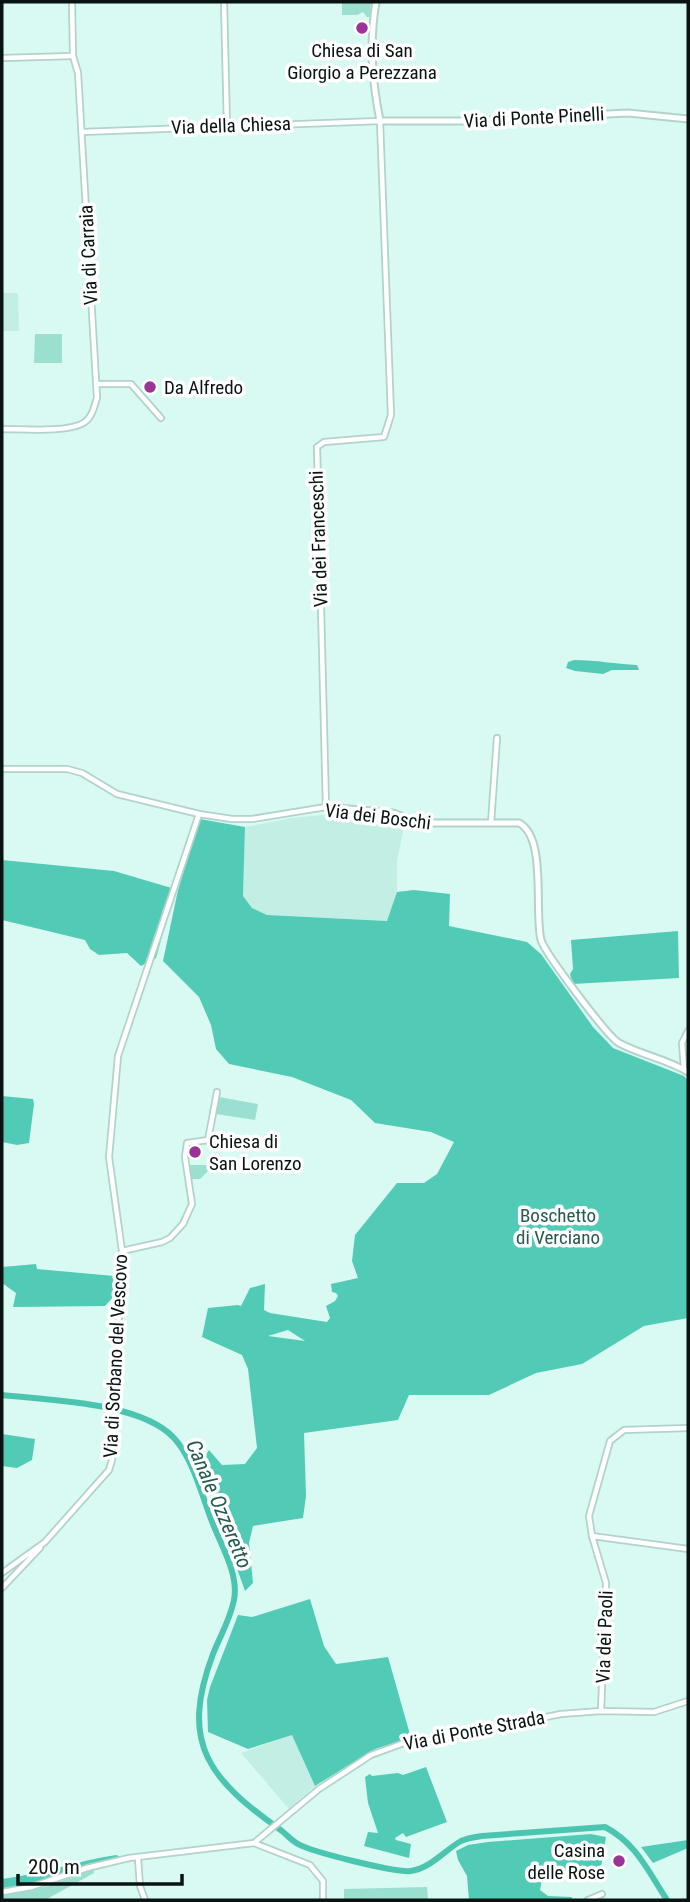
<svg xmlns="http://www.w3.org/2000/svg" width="690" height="1902" font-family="'Roboto Condensed',sans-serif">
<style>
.built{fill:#c3eee4}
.green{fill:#9adfd0}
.forest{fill:#52cbb6;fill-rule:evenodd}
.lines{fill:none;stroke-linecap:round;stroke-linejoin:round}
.canal{stroke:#4cc5b0;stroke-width:6}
.minor-casing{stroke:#b2d2ca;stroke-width:8}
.tertiary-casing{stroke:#b2d2ca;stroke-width:9}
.minor{stroke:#fff;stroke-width:4.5}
.tertiary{stroke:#fff;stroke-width:5}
.poi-dot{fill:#9b3497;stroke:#fff;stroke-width:2.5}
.labels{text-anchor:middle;stroke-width:7;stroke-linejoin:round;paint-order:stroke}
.poi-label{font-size:19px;fill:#091412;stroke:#fff;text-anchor:start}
.street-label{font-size:19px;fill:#091412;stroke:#fff}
.park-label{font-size:19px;fill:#265950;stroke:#fff}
.water-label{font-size:21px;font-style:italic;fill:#26594f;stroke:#fff}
</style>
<rect width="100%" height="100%" fill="#d9faf2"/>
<!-- built -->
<g class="built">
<polygon points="2,293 18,293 19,331 2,331"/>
<polygon points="341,813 391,818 405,823 397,860 397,892 388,921 266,915 252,908 243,896 245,827 292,818"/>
<polygon points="292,1734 315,1786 289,1809 241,1753"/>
</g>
<!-- green -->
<g class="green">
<polygon points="342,2 371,2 370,17 367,17 363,12 357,15 342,15"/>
<polygon points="35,334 62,334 62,363 34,363"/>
<polygon points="219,1097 258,1104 255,1120 216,1114"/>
<polygon points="188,1165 214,1165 200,1179 191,1179"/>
<polygon points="93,1869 94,1873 47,1899 2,1900 2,1895 45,1887"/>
<polygon points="427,1887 428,1900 344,1900 344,1889"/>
</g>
<!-- forest -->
<g class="forest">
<path d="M 574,660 C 597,660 615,664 637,665 L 639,670 L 612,670 L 603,674 L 575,671 L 566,668 L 568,662 Z"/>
<path d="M 200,819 L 245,827 L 243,896 L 252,908 L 267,915 L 387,921 L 397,892 L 414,890 L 450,894 L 449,926 L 527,942 L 541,954 L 593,1027 L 613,1048 L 684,1076 L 688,1080 L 688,1318 L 644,1326 L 582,1364 L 536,1373 L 489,1395 L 409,1395 L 398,1420 L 304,1433 L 306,1496 L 303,1518 L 253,1526 L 249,1543 L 253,1583 L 245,1591 L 200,1465 L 209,1450 L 222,1465 L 245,1464 L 257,1448 L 248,1369 L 242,1355 L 202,1337 L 208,1308 L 238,1305 L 241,1306 L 250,1288 L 265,1284 L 264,1310 L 270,1313 L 327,1322 L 330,1318 L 326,1306 L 335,1301 L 338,1296 L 336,1293 L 332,1292 L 331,1284 L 358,1278 L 352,1261 L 355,1235 L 397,1183 L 424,1183 L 437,1174 L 454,1142 L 431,1132 L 375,1123 L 351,1100 L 292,1077 L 229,1064 L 216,1049 L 211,1025 L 199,997 L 163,961 L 178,890 ZM 288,1330 L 305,1341 L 268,1336 Z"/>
<polygon points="2,860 114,871 175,889 156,958 141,966 127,953 99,955 90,949 85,940 2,920"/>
<polygon points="678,931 679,978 573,984 570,974 573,969 571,940"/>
<polygon points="2,1096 33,1099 34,1104 29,1143 17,1145 2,1142"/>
<polygon points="36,1264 37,1269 114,1276 113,1297 105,1306 13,1307 16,1293 2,1283 2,1267"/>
<polygon points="2,1434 35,1439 32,1460 17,1468 2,1466"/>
<polygon points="310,1599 324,1646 336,1664 388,1657 411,1738 375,1749 315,1786 292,1735 248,1749 208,1732 207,1700 210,1687 238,1615 252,1617"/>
<polygon points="426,1767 447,1822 406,1837 403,1833 395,1838 396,1840 411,1844 409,1858 364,1846 368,1832 378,1833 368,1803 365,1777 370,1774 372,1776 398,1773 403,1775"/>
<polygon points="591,1834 606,1837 601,1867 589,1877 551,1872 542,1880 540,1890 548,1896 572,1897 571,1900 469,1900 467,1876 458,1860 456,1851 468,1845 488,1842"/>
<polygon points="688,1840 688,1848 653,1863 641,1847"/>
<path d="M 116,1855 L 121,1857 L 37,1885 L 2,1890 L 2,1879 C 41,1874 77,1861 116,1855 Z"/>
</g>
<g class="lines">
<!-- canal -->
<path class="canal" d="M 2,1395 C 48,1400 141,1402 174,1438 C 194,1460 202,1497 213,1524 C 222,1547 239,1575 234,1600 C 230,1620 220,1636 213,1654 C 179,1744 209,1779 282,1831 C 287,1835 292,1841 298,1844 C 312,1852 396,1873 411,1871 C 431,1868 445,1850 461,1841 C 467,1838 475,1837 482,1836 L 605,1827 C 636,1843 648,1871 667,1900"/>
<defs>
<g id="minor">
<polyline points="224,2 227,126"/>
<polyline points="2,58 73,56"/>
<polyline points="98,384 131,384 161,418"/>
<path d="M 2,429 C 22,429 69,433 85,422 C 93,416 94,406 97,398 L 78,73 L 73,56 L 72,2"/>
<polyline points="2,769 67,769 82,773 117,794 199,814 232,819 252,819 326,807 317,447 324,442 384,437 391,415 380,121 82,132"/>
<polyline points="491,823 497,738"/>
<polyline points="684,1069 682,1043 688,1031"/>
<polyline points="122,1251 162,1242 170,1238 183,1224 192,1204 185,1157 187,1143 208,1140 217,1092"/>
<polyline points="592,1536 688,1549"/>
<polyline points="2,1573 45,1542 109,1470 112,1460 122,1251 109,1157 118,1056 199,814"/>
<polyline points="2,1588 40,1548"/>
<polyline points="601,1711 606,1583 592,1536 589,1516 610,1441 624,1430 688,1428"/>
<polyline points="254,1843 310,1865 323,1881 323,1900"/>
<polyline points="138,1858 140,1886 145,1900"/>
<polyline points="2,1892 31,1887 87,1868 129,1858 254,1843 319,1789 371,1755 404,1743 432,1740 561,1714 601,1711 654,1712 688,1701"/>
<polyline points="588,1900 602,1894"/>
</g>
<g id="tertiary">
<path d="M 376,2 C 369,43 372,80 380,121 L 470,121 L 628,113 L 688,119"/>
<path d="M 326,807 L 393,813 L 421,823 L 519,823 C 547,837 534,912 541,940 C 545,953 607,1036 619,1043 C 641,1055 667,1059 688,1072"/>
</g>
</defs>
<!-- minor casing -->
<use href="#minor" class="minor-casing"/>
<!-- tertiary casing -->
<use href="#tertiary" class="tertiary-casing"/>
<!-- minor -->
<use href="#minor" class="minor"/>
<!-- tertiary -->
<use href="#tertiary" class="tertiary"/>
</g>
<!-- markers -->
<g class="poi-dot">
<circle cx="362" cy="28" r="7"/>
<circle cx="150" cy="387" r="7"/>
<circle cx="195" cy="1152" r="7"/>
<circle cx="619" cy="1861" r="7"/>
</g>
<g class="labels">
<!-- poi labels -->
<g class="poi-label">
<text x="362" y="57" text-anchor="middle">Chiesa di San<tspan x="362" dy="22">Giorgio a Perezzana</tspan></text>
<text x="164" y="394">Da Alfredo</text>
<text x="209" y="1148">Chiesa di<tspan x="209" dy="22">San Lorenzo</tspan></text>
<text x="605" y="1857" text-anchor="end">Casina<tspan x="605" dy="22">delle Rose</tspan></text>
</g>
<!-- street labels -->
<g class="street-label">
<text transform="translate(534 117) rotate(-3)" y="7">Via di Ponte Pinelli</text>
<text transform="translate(231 125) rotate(-2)" y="7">Via della Chiesa</text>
<text transform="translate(88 255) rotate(-93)" y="7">Via di Carraia</text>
<text transform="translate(318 539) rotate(-92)" y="7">Via dei Franceschi</text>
<text transform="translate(378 816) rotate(7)" y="7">Via dei Boschi</text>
<text transform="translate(115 1356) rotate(-87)" y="7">Via di Sorbano del Vescovo</text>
<text transform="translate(604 1637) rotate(-88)" y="7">Via dei Paoli</text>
<text transform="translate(474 1730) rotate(-11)" y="7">Via di Ponte Strada</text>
</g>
<!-- park labels -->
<g class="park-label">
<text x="558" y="1222">Boschetto<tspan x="558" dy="22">di Verciano</tspan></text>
</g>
<!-- water labels -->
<g class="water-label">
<text transform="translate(219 1504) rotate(67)" y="7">Canale Ozzeretto</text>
</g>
</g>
<!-- border -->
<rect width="690" height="1902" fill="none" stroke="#091412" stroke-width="7"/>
<!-- scale -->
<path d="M18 1874v10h164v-10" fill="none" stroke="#091412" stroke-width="3.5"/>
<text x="28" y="1874" font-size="21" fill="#091412" stroke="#ffffff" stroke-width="5" paint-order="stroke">200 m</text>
</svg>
